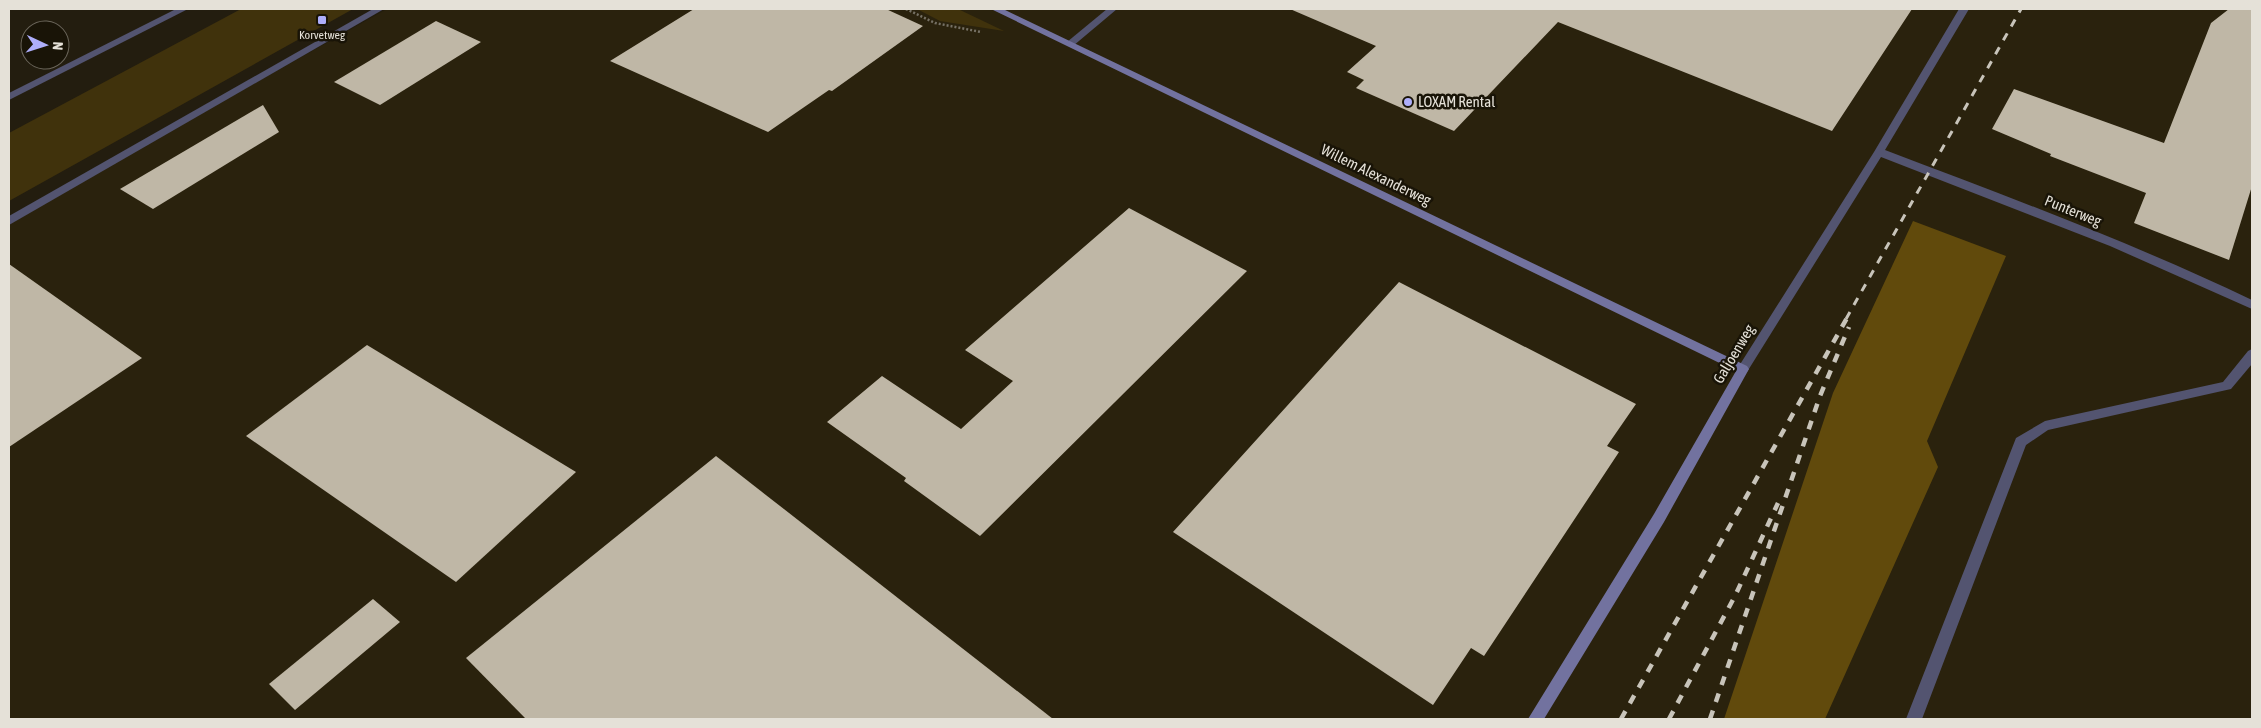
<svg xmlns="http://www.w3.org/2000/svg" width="2261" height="728" font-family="'Asap Condensed',sans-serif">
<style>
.built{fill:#2a220d}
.green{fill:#40320c}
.forest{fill:#614a0c}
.building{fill:#bfb7a6}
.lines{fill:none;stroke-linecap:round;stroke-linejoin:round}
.path{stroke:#767165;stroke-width:2.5;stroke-dasharray:2 2;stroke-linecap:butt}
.lane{fill:#535470;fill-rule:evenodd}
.street{fill:#535470;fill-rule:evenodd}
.secondary{fill:#72729f;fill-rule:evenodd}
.rail-far1{stroke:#c8c4ba;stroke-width:3;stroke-dasharray:8 8;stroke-linecap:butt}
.rail{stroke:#c8c4ba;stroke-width:4.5;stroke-dasharray:9 9;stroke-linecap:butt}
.poi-dot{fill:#aeaefa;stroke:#191407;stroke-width:2}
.labels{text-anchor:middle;stroke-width:5;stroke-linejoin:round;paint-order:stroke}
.far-poi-label{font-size:12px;fill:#e5e1d8;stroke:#191407}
.poi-label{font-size:15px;fill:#e5e1d8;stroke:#191407;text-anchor:start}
.street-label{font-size:15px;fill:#e5e1d8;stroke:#191407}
</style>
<rect width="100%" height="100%" fill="#231d0f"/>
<!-- built -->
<polygon class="built" points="387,9 2252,9 2252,719 9,719 9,221"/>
<!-- green -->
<g class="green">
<polygon points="241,9 353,9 9,201 9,133"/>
<polygon points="917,9 958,9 1004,31 940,21"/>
</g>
<!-- forest -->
<polygon class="forest" points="1913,221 2006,256 1927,441 1938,467 1825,719 1724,719 1833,393"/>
<!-- building -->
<g class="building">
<polygon points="694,9 886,9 923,26 832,91 829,90 768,132 610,61"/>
<polygon points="1290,9 1912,9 1832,131 1558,22 1454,131 1356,88 1364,80 1347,72 1376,46"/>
<polygon points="2229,9 2252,9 2252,186 2229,260 2134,223 2146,193 2050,156 2051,154 1992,129 2014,89 2164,143 2211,23"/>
<polygon points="436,21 481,42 380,105 334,82"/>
<polygon points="263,105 279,132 153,209 120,189"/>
<polygon points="1129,208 1247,271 980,536 904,481 906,478 827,422 882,376 961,429 1013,381 965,350"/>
<polygon points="9,264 142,358 9,447"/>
<polygon points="1399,282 1636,404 1607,446 1619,452 1484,656 1471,648 1433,705 1173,532"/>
<polygon points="367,345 576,472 456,582 246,436"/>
<polygon points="716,456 1053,719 526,719 466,658"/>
<polygon points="373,599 400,622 295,710 269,684"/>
</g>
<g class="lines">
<!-- path -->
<polyline class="path" points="906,9 935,23 981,32"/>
<!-- lane -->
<g class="lane">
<polygon points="176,9 188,9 9,100 9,93"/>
<polygon points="2252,349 2252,364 2231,389 2048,430 2026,445 1922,719 1906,719 2016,438 2045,421 2223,382 2248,351"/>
</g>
<!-- street -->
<g class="street">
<polygon points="373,9 384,9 9,225 9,216"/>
<polygon points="1107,9 1117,9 1073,46 1067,46 1067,42"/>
<path d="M 1959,9 L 1969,9 L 1885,150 C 2009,197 2133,243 2252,300 L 2252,309 L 2110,246 L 1881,157 L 1747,372 L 1739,372 L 1737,369 L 1739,366 L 1874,152 Z"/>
</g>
<!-- secondary -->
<polygon class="secondary" points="991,9 1003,9 1747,366 1749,369 1664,522 1544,719 1528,719 1654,514 1736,371"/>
<!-- rail-far1 -->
<polyline class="rail-far1" points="1846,319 2021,9"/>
<!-- rail -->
<g class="rail">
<polyline points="1621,719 1847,318"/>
<polyline points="1669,719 1735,596 1778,503"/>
<polyline points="1710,719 1820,396 1849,327"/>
</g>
</g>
<!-- markers -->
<g class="poi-dot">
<rect x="317" y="15" width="10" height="10" rx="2.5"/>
<circle cx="1408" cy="102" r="5"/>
</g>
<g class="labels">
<!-- far-poi labels -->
<g class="far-poi-label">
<text x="322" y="39">Korvetweg</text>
</g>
<!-- poi labels -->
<g class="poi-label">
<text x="1418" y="107">LOXAM Rental</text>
</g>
<!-- street labels -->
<g class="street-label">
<text transform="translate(1376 175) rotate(26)" y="5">Willem Alexanderweg</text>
<text transform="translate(2073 211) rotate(22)" y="5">Punterweg</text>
<text transform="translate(1734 354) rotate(-59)" y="5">Galjoenweg</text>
</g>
</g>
<!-- border -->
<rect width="2261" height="728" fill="none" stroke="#e5e1d8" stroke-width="20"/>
<!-- north arrow -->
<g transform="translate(45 45) rotate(94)"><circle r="24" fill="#191407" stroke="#6b665b"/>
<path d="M0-4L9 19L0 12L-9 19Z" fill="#aeaefa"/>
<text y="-8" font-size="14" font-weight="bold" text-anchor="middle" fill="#e5e1d8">N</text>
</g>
</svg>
